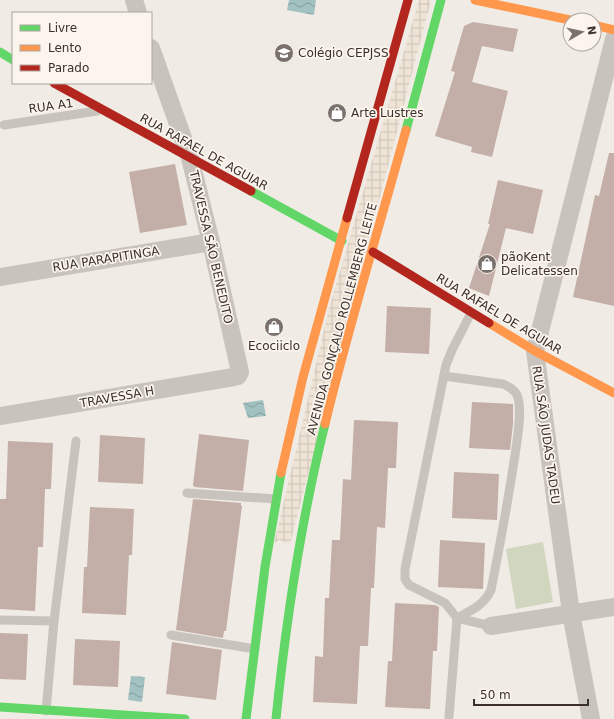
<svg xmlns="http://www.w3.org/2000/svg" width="614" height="719" font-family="'DejaVu Sans',sans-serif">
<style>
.pitch{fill:#d1d6bf}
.plaza{fill:url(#plaza-grid)}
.water{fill:url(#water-waves)}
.building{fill:#c3afa7}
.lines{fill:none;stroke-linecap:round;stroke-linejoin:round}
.lane{stroke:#c9c3be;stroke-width:9}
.street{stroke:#c9c3be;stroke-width:18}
.fast{stroke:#63d668;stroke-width:9}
.slow{stroke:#ff974d;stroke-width:9}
.jam{stroke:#b3261e;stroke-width:9}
.labels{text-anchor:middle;stroke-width:3.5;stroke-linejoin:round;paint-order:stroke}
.poi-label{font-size:12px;fill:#3b302b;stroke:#fbf5ee;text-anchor:start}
.street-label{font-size:12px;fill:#3b302b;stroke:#fbf5ee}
</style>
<defs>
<pattern id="plaza-grid" width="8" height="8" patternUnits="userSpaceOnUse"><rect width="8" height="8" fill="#eee3d5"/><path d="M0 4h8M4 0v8" fill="none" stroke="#cdc3b7"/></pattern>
<pattern id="water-waves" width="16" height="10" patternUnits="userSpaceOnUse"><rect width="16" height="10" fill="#a1c2c1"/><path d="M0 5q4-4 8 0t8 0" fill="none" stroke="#849e9d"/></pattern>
</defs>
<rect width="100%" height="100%" fill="#f0ebe5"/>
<!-- pitch -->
<polygon class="pitch" points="543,542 553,602 516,609 506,549"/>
<!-- plaza -->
<polygon class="plaza" points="419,0 431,0 290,544 279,540 274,544 329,309"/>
<!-- water -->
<g class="water">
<polygon points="289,0 316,0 314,15 287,10"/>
<polygon points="263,400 266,416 248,418 243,403"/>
<polygon points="131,676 145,677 142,702 128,700"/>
</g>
<!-- building -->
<g class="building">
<polygon points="473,22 518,29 513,52 482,46 472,82 508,91 492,157 471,152 472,147 435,136 455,72 451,71 464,26"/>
<polygon points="609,153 614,153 614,306 573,297 595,195 599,196"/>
<polygon points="175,164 187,225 140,233 129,172"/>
<polygon points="498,180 543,190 533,234 506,228 489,296 469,288 490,224 488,224"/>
<polygon points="387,306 431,308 429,354 385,352"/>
<polygon points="472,402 513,404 513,424 510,450 469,448"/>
<polygon points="354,420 398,422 396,468 388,468 385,528 377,527 374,588 371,588 368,646 360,646 357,704 313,702 315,656 323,657 325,598 329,598 332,540 340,540 343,479 351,480"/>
<polygon points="199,434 249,440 243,491 194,487 193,485"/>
<polygon points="100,435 145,438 143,484 98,482"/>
<polygon points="8,441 53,443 51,489 45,489 43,547 38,547 35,611 0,609 0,499 6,499"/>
<polygon points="454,472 499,474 497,520 452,518"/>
<polygon points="193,499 241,503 241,506 242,506 226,631 224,631 223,638 176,630"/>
<polygon points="90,507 134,509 132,555 129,555 126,615 82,613 84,567 87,567"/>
<polygon points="440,540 485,543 483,589 438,587"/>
<polygon points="395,603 435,605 439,607 437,651 433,651 430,709 385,707 388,661 392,661"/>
<polygon points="0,633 28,634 26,680 0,679"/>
<polygon points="75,639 120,641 118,687 73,685"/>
<polygon points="172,642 222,650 216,700 166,694"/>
</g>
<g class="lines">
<!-- lane -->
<g class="lane">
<polyline points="4,125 97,111"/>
<polyline points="471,313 452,350 446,365 405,569 405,579 409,585 445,603 457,618 491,626"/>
<path d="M 444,376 L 503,384 C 509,387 514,389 517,395 C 523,409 517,440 515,455 C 508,501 500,545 491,590 C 484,605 472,610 457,618 L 449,717"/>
<polyline points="187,493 276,499"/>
<polyline points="0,620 54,621"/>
<polyline points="171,635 255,649"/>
<polyline points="46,711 54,621 76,441"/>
</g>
<!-- street -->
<g class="street">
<polyline points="134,0 138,13"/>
<polyline points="0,277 211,242"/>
<polyline points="0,416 234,377 238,376 240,372 211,242 190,158 151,48"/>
<polyline points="491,626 614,607"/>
<polyline points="591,719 571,613 535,351 614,39"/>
</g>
<!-- fast -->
<g class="fast">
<polyline points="0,52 13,60"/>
<polyline points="406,130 441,0"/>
<polyline points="251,191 342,241"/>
<polyline points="0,707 185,719"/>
<polyline points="246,719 265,567 281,473"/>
<path d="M 276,719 C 286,620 301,521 325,424"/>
</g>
<!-- slow -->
<g class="slow">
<polyline points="475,0 570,20"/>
<polyline points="594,25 614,30"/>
<polyline points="489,323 535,351 614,393"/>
<path d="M 325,424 C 349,325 379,228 406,130"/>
<polyline points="281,473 303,377 347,218"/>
</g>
<!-- jam -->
<g class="jam">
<polyline points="54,83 251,191"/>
<polyline points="347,218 408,0"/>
<polyline points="373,252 489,323"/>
</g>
</g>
<!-- icons -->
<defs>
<symbol id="school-disc" viewBox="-11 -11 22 22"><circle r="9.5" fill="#7a716c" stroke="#fbf5ee"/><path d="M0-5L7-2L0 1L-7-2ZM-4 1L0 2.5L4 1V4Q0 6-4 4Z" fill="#fff"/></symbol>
<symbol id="shop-disc" viewBox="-11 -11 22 22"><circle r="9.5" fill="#7a716c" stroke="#fbf5ee"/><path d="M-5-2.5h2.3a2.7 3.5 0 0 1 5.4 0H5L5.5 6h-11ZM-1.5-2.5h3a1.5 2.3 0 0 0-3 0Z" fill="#fff"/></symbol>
</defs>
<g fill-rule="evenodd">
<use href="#school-disc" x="273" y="42" width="22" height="22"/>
<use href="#shop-disc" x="326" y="102" width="22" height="22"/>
<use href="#shop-disc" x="476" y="253" width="22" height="22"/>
<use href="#shop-disc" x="263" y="316" width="22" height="22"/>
</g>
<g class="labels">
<!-- poi labels -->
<g class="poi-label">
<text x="298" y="57">Colégio CEPJSS</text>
<text x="351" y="117">Arte Lustres</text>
<text x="501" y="261">pãoKent<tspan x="501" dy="14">Delicatessen</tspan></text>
<text x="274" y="350" text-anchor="middle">Ecociiclo</text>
</g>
<!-- street labels -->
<g class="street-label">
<text transform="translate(51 106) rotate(-8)" y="4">RUA A1</text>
<text transform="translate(204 152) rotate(29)" y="4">RUA RAFAEL DE AGUIAR</text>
<text transform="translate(211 247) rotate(77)" y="4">TRAVESSA SÃO BENEDITO</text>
<text transform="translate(106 259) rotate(-9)" y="4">RUA PARAPITINGA</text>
<text transform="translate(499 314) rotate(31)" y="4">RUA RAFAEL DE AGUIAR</text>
<text transform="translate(342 319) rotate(-75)" y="4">AVENIDA GONÇALO ROLLEMBERG LEITE</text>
<text transform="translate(117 397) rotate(-10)" y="4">TRAVESSA H</text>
<text transform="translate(546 435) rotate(82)" y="4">RUA SÃO JUDAS TADEU</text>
</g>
</g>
<!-- legend -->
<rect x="12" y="12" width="140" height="72" fill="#fbf5ee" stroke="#aea6a0"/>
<rect x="20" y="25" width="20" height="6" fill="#63d668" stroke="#aea6a0"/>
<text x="48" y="32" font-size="12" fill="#3b302b">Livre</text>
<rect x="20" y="45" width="20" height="6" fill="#ff974d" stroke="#aea6a0"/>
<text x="48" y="52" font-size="12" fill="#3b302b">Lento</text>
<rect x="20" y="65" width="20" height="6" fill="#b3261e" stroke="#aea6a0"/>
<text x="48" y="72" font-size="12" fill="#3b302b">Parado</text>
<!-- north arrow -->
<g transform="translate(582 32) rotate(81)"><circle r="19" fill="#fbf5ee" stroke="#aea6a0"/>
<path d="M0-3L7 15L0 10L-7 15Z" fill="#7a716c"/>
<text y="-6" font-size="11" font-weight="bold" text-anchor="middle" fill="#3b302b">N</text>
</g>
<!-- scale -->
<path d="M474 699v6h114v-6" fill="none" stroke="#3b302b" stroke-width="2"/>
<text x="480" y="699" font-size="12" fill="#3b302b" stroke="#fbf5ee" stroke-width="3" paint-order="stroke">50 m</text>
</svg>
